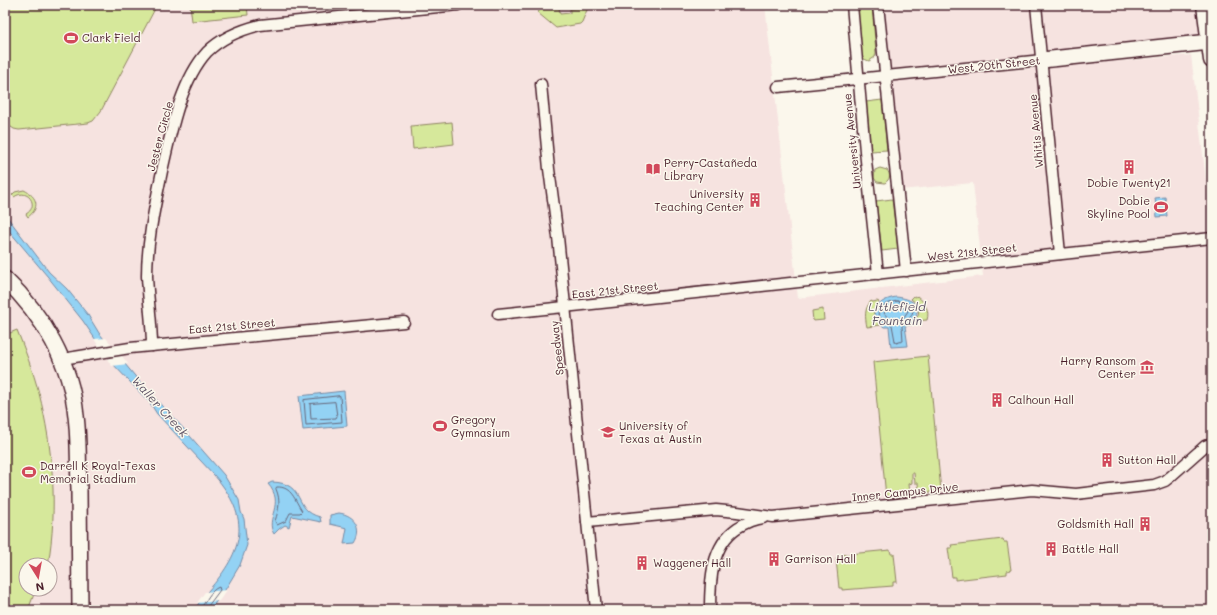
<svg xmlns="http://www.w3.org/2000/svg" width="1217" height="615" font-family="Mali,sans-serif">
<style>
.built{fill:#f6e3e0;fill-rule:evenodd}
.green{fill:#d6e89b;stroke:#908463}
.water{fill:#93d2f4;stroke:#768aa4}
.pier{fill:#fbf7ec}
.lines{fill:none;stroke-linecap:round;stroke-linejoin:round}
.shore{stroke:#67677b;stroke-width:1}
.street-casing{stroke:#4a1f2b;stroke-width:13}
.secondary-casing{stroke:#4a1f2b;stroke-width:18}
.primary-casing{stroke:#4a1f2b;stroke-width:19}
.street{stroke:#fbf7ec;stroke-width:10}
.secondary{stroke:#fbf7ec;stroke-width:15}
.primary{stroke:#fbf7ec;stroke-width:16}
.labels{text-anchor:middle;stroke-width:3;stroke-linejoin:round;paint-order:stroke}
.poi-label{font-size:11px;fill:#4a1f2b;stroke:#fbf7ec;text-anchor:start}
.street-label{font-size:11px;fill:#4a1f2b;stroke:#fbf7ec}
.water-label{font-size:12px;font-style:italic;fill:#605567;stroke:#fbf7ec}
</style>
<rect width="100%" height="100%" fill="#fbf7ec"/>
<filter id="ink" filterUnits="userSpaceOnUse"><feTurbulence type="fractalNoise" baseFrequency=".025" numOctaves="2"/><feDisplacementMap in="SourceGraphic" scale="8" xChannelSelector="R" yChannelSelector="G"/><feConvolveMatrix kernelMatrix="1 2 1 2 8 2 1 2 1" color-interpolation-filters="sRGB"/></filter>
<g filter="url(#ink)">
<!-- built -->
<g class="built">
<path d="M 5,5 L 765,5 L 798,298 L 983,276 L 973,183 L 900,190 L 889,80 L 1191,55 L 1212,231 L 1212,610 L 5,610 ZM 26,565 L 50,565 L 50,589 L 26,589 Z"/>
<polygon points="878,5 1205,5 1210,42 885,76"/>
</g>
<!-- green -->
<g class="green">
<polygon points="5,5 157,5 101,111 93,121 88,123 19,130 14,129 5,123"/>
<polygon points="190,5 247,5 248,15 192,21"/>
<polygon points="536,5 549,5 550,8 559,7 560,14 570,13 570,9 579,8 579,5 589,5 582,22 580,24 556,28 538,13 539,11"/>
<polygon points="856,5 872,5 876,53 875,57 869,61 864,59 861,55"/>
<polygon points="882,100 887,150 871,151 866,102"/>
<polygon points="452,122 454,144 413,149 411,126"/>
<path d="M 880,168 L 887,170 C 891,175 890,179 885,183 L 877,182 L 874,178 L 875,170 Z"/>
<path d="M 24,190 C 38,197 40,208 28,217 L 26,214 C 40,206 28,187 14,197 L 12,195 L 15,192 Z"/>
<polygon points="892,199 898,249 882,251 876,201"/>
<path d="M 914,296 L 916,297 L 917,296 C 925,302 930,311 927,320 L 913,321 C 919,316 920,312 917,304 L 911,299 Z"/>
<path d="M 871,301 L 873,302 L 877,301 L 879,302 C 872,311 872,319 881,325 L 867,327 C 865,317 864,309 871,301 Z"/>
<polygon points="823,309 824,320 813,321 812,311"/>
<path d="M 17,330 C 25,350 33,371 39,393 C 53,449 58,507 48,565 L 26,565 L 26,589 L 36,589 L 28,610 L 5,610 L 5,335 Z"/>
<polygon points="928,356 941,491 919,493 918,483 915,483 914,473 912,473 912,483 909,484 910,494 886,497 873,362"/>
<polygon points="1003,539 1004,542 1007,542 1011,570 1007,571 1007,574 955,580 955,577 952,577 948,548 952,548 951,545"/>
<polygon points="890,550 891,554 894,554 897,582 893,582 893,586 842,590 842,588 839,588 836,559 839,558 839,555"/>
</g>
<!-- water -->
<g class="water">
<polygon points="1165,197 1167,216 1157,217 1155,198"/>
<path d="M 5,214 L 49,272 L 67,289 L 88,315 L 99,333 L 145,388 L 183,428 L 224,475 L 239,500 L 241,512 L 244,519 L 247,545 L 240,565 L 225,590 L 210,610 L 193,610 C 199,605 202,597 208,591 C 244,550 252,519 214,475 L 157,414 L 150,403 L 110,361 L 83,321 L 48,277 L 5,226 Z"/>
<path d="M 896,297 C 907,298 921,302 916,316 C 915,319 912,322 911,325 L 905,326 L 908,346 L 891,347 L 889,327 L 884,327 C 880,324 876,319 874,314 C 877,303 885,299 896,297 Z"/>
<polygon points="344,391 347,426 303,430 299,396"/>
<path d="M 272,482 C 307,483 292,510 320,517 L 321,522 L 292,516 L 289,527 L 285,525 L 279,529 L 274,534 C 264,518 286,504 268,484 Z"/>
<path d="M 339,513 C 355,515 364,529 355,543 L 344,544 L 347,528 L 330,524 L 330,515 Z"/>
</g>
<!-- pier -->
<g class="pier">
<polygon points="106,338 126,361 128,364 112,366 109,362 94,339"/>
<polygon points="227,590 219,601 197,603 205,592"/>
</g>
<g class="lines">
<!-- shore -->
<g class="shore">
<path d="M 897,301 L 909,304 L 913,310 C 912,319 906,320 902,326 L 903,341 L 896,343 L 895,341 L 892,325 C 887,321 881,321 878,314 C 881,305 888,303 897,301 Z"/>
<polygon points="897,306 904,308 908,311 904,317 897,322 888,318 884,313 888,309"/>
<polygon points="340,396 342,422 306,425 304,400"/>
<polygon points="335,402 337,416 336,418 311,419 310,404"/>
<path d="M 277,487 C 292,486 295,501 302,511 L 300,513 L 290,513 L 286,521 L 277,525 L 275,521 C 279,509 281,501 276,489 Z"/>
<path d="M 199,610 C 206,603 210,590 219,587 L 220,590 L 208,606 L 207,610"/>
</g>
<defs>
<g id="street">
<polyline points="852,5 865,151 878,274"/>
<polyline points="878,5 906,271"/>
<polyline points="1036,5 1060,254"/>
<polyline points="541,84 549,169 558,237 596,610"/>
<polyline points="778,87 1042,60"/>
<polyline points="498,314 1212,238"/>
<path d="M 152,346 C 152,323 148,300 147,276 C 147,240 155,206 162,171 C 171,133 180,82 207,52 C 222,37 240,30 260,25 L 458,5"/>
<polyline points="62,359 130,348 404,322"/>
<polyline points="587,522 716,510 737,512 773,517 1032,490 1076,494 1154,485 1165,481 1170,477 1205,446 1212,443"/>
<path d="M 710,610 C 710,581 711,546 737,528 C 745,523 753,519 763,518"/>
</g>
<g id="secondary">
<polyline points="1042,60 1210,42"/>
<path d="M 5,279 C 43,315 71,363 76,416 C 79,440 78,464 79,489 C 79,529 80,570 80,610"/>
</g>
<polyline id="primary" points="1205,5 1212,60"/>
</defs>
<!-- street casing -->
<use href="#street" class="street-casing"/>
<!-- secondary casing -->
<use href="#secondary" class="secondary-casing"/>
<!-- primary casing -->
<use href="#primary" class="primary-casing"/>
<!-- street -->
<use href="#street" class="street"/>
<!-- secondary -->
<use href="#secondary" class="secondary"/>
<!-- primary -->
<use href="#primary" class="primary"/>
</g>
</g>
<!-- icons -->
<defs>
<symbol id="stadium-bare" viewBox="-9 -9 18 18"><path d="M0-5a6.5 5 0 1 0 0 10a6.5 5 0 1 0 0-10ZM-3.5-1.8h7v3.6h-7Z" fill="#d1495b" stroke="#fbf7ec" stroke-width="2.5" paint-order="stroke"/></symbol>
<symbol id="building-bare" viewBox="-9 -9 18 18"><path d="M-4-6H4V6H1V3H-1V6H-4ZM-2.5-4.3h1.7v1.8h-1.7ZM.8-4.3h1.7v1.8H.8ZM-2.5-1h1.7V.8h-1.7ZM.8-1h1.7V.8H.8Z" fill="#d1495b" stroke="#fbf7ec" stroke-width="2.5" paint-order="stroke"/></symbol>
<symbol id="library-bare" viewBox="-9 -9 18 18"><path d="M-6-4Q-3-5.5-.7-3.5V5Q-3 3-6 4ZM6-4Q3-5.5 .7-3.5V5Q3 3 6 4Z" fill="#d1495b" stroke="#fbf7ec" stroke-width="2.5" paint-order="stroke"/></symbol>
<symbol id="museum-bare" viewBox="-9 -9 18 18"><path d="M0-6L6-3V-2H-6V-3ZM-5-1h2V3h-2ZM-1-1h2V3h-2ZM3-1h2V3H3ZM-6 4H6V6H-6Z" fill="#d1495b" stroke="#fbf7ec" stroke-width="2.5" paint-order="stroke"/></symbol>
<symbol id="university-bare" viewBox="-9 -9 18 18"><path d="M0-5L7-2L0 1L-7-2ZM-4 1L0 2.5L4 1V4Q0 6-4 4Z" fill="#d1495b" stroke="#fbf7ec" stroke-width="2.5" paint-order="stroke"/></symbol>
</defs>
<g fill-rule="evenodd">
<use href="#stadium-bare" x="61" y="28" width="20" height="20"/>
<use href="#building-bare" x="1119" y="157" width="20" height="20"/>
<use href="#library-bare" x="643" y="159" width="20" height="20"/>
<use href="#building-bare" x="745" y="190" width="20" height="20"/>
<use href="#stadium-bare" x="1151" y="197" width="20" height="20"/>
<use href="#museum-bare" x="1137" y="357" width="20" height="20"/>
<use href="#building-bare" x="987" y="390" width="20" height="20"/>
<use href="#stadium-bare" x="430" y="416" width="20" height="20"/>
<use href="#university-bare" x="598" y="422" width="20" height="20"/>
<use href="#building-bare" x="1097" y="450" width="20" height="20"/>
<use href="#stadium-bare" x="19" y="462" width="20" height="20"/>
<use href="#building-bare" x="1135" y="514" width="20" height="20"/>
<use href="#building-bare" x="1041" y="539" width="20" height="20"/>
<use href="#building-bare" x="764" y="549" width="20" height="20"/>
<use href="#building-bare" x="632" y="553" width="20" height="20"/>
</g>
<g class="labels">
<!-- poi labels -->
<g class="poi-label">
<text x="82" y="42">Clark Field</text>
<text x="664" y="167">Perry-Castañeda<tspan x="664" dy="13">Library</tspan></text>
<text x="1129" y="187" text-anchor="middle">Dobie Twenty21</text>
<text x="744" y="198" text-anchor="end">University<tspan x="744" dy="13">Teaching Center</tspan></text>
<text x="1150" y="205" text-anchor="end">Dobie<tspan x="1150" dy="13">Skyline Pool</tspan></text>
<text x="1136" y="365" text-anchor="end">Harry Ransom<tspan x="1136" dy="13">Center</tspan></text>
<text x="1008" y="404">Calhoun Hall</text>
<text x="451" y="424">Gregory<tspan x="451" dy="13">Gymnasium</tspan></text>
<text x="619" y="430">University of<tspan x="619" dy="13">Texas at Austin</tspan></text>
<text x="1118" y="464">Sutton Hall</text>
<text x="40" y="470">Darrell K Royal-Texas<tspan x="40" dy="13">Memorial Stadium</tspan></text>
<text x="1134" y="528" text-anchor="end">Goldsmith Hall</text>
<text x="1062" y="553">Battle Hall</text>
<text x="785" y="563">Garrison Hall</text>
<text x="653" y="567">Waggener Hall</text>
</g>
<!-- street labels -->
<g class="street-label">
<text transform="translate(994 65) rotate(-6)" y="4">West 20th Street</text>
<text transform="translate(1036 131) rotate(-95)" y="4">Whitis Avenue</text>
<text transform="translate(160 136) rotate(-75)" y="4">Jester Circle</text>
<text transform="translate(852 141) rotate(-96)" y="4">University Avenue</text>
<text transform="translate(972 252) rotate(-6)" y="4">West 21st Street</text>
<text transform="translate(615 290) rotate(-6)" y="4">East 21st Street</text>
<text transform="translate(232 326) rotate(-5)" y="4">East 21st Street</text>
<text transform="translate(557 348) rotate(-96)" y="4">Speedway</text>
<text transform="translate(905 492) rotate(-6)" y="4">Inner Campus Drive</text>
</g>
<!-- water labels -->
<g class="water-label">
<text x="897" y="311">Littlefield<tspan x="897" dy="14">Fountain</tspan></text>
<text transform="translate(160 407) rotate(48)" y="4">Waller Creek</text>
</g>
</g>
<!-- margin -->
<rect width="1217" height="615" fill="none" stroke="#fbf7ec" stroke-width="20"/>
<rect x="10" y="10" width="1197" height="595" fill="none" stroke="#4a1f2b" stroke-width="1.5" filter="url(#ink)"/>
<!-- north arrow -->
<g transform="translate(38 577) rotate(169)"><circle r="19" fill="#fbf7ec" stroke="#b4a19f"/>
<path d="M0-3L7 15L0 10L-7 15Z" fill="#d1495b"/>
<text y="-6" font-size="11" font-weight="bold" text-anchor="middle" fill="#4a1f2b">N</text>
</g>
</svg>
